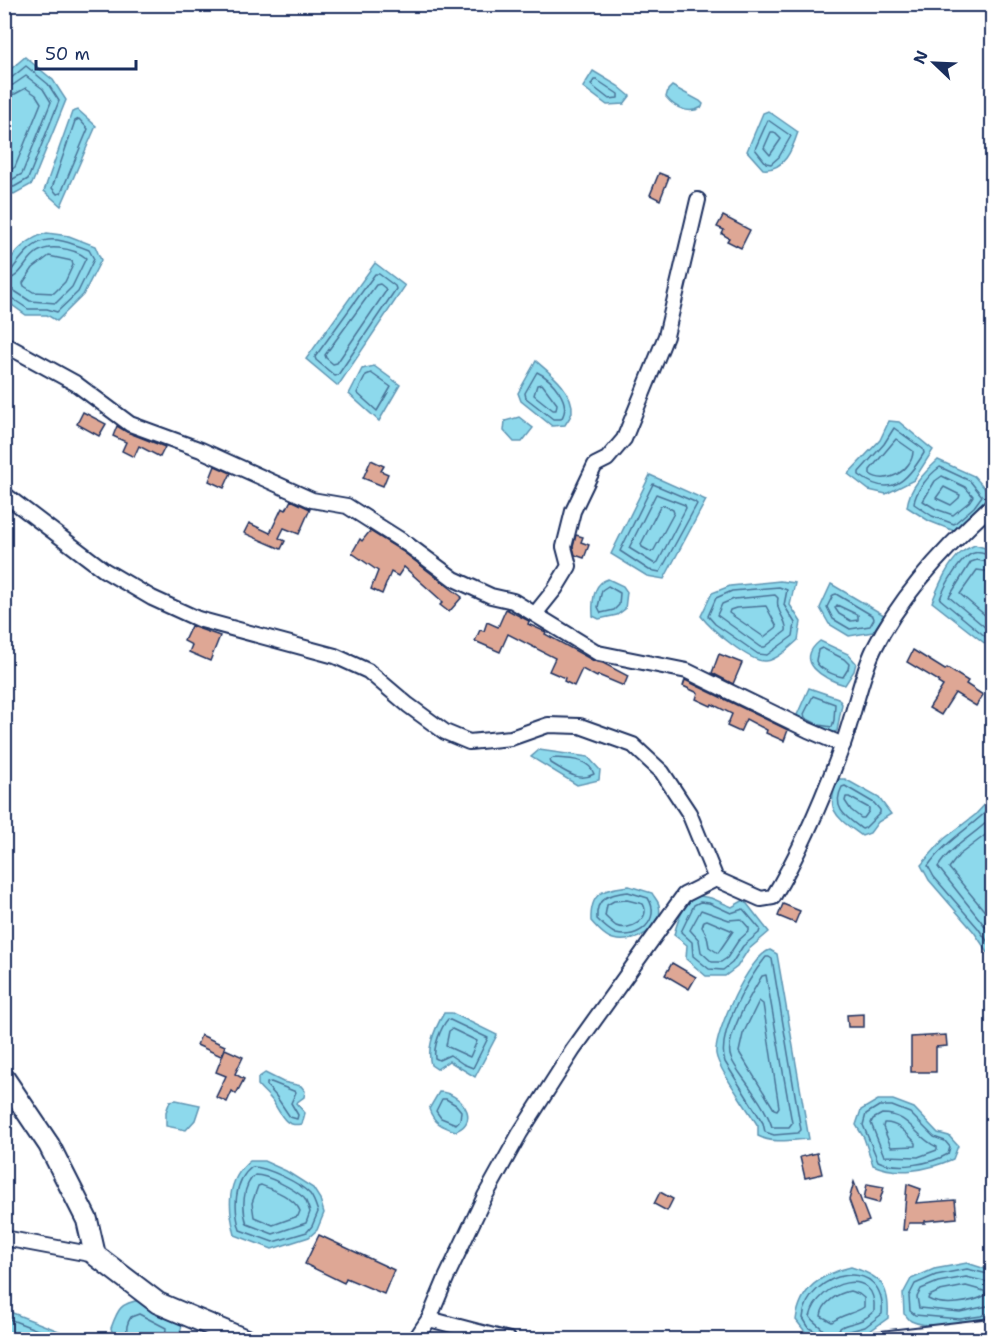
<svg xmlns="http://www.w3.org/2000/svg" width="997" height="1344" font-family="'Shantell Sans',sans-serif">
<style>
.water{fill:#8dd9ec;stroke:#5f95b3;stroke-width:1.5}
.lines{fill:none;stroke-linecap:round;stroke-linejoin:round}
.shore{stroke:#497397;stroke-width:1.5}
.building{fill:#dea795;stroke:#1b2f5e;stroke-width:1.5}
.street-casing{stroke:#1b2f5e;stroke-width:18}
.secondary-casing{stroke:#1b2f5e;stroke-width:24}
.street{stroke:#fff;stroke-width:14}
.secondary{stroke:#fff;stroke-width:20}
</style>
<rect width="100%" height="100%" fill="#fff"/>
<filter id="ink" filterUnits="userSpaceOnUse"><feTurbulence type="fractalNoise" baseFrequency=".0167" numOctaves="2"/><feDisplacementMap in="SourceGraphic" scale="12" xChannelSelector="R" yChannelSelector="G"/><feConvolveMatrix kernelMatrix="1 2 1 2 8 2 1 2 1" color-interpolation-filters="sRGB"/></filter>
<g filter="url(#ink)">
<!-- water -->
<g class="water">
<polygon points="25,57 53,80 66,100 32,184 14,194 5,191 5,74"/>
<polygon points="593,71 618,86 630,96 624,104 607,105 583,87"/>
<path d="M 672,86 L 700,101 L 703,104 L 702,107 C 689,115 675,108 666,97 L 668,90 Z"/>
<polygon points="78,110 96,126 61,206 44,191 72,112"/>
<path d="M 768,111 L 798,132 C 792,150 784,171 763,169 L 747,151 L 763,113 Z"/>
<path d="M 47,233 L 69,236 L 95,246 L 101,260 L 83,295 L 57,321 L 47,315 L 26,315 L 5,300 C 4,291 2,279 5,271 C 10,253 31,237 47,233 Z"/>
<polygon points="375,263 405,286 338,386 306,359"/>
<path d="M 536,361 C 550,373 574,391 572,412 C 571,417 567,421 565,425 L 552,426 L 521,401 L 518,393 Z"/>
<polygon points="374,366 400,385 379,421 349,394 362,369"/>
<polygon points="519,417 533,428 522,442 514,442 504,431 505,421"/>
<polygon points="889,421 899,422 933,450 914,480 886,494 869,490 848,474 880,440"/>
<path d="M 938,460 L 974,476 L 989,493 L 988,501 L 954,531 L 929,521 L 907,507 C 909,488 924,473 938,460 Z"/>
<polygon points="650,475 706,500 664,579 647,576 611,554"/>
<path d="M 975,545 L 992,550 L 992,649 L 932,602 C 939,585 948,563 962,552 C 966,549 971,547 975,545 Z"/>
<path d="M 608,579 L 623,586 L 627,592 L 625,609 L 617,615 L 599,619 L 593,616 C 592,602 593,583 608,579 Z"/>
<path d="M 780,581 L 795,583 L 790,605 L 801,622 L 798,640 C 790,647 777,660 766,661 C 750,663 710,628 701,616 L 712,593 L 730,586 Z"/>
<polygon points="831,584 884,615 873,632 849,636 829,624 820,608"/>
<path d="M 820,641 L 848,654 L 856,663 L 854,671 L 845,685 C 824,679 793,662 820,641 Z"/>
<polygon points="809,688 838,698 842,704 837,731 829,734 801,724 797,715"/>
<polygon points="539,750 588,757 600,770 599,780 577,785 531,757"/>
<path d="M 839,779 L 845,779 L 879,798 L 891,814 L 878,822 L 870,833 L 862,836 C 838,818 823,811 839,779 Z"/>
<polygon points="992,797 992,959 974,932 929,880 921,865 944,839 975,815"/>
<path d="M 629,886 L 652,893 C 654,897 658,901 659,905 C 665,929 633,945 613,939 C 605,937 597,928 591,921 C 590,892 603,889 629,886 Z"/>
<path d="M 700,896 L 711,898 L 732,907 L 744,900 L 769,932 L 748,950 L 737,967 L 725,976 L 706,976 L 686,959 L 687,945 L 674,935 C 677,922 685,898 700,896 Z"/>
<path d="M 770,950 L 777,954 L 809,1139 C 792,1140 773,1144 758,1136 L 758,1126 C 748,1109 718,1069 716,1054 C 714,1033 750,955 770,950 Z"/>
<path d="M 444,1013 L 452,1013 L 497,1035 L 475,1077 L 449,1061 L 437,1069 L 431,1065 C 426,1047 435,1028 444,1013 Z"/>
<path d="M 265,1073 L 283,1082 L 301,1086 L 305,1091 L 304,1097 L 296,1103 L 305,1113 L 302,1124 C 283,1128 281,1112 271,1099 C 267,1094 262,1090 258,1085 L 258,1078 Z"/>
<path d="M 439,1092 C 460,1092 482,1120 456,1131 C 442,1127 434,1123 429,1109 Z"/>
<polygon points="176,1100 200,1105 195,1120 186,1130 166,1126 166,1112 170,1101"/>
<path d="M 878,1100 L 893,1100 L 914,1108 L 938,1133 L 949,1136 L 958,1146 L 953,1159 C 928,1170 898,1176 873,1165 L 864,1138 L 856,1125 L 861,1110 Z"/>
<path d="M 250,1161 L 264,1161 L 286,1171 L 313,1188 L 320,1199 L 324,1213 L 317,1230 L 309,1237 L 272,1249 L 235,1235 C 228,1208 226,1180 250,1161 Z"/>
<path d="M 967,1263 L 992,1271 L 992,1317 C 976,1326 928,1329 911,1321 C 908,1319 907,1316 904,1314 L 903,1294 L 911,1279 L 934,1269 Z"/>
<path d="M 851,1267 C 881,1276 890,1286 888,1318 L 867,1333 L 828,1340 L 816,1338 L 806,1333 L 796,1320 C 800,1288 821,1274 851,1267 Z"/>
<path d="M 141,1300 L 179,1320 L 182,1325 L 178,1340 L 114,1339 L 111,1328 C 118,1309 120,1303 141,1300 Z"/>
<polygon points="5,1310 79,1339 5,1339"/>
</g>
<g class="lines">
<!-- shore -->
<g class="shore">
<polyline points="4,79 10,79 26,66 48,84 59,101 28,179 14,187 4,186"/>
<polygon points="594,80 597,80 618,94 618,98 609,99 591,85"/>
<polyline points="4,87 13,85 26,76 43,89 51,102 22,174 13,179 4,179"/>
<polyline points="4,96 15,94 26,88 36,95 41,103 15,167 11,170 4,170"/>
<polygon points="79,119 88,129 61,193 57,194 52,188 75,121"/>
<polygon points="768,120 791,136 779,157 771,164 766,163 755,149"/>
<polygon points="771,132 774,132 781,139 770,155 764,148"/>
<polygon points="49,256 72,261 73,265 65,282 54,293 33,292 24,286 23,283 33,268"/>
<path d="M 4,273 L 11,271 C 38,234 48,234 89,250 L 94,259 L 78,292 L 57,312 L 47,309 L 28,309 L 10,297 L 4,296"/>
<polygon points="375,274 379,274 395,286 396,289 338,375 335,376 316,360 315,357"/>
<path d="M 4,280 C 28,279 24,244 59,248 C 68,249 79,252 86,258 L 72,287 L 56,303 L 30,301 L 13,290 L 4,288"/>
<polygon points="380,284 385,288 386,291 337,363 333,364 326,358 325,355 376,285"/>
<path d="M 537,372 C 552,379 573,403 561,419 L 553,419 L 526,398 L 525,393 Z"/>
<polygon points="371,373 391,387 377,411 357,393 366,375"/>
<polygon points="542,384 557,404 556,410 553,410 534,395 537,385"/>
<path d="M 894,428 L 923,449 L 924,453 C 907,481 891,499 859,475 L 859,472 L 884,444 Z"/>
<path d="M 896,439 L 913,451 C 913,470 886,486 870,474 L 870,470 Z"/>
<path d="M 940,467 L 970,481 L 982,496 L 974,507 L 954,524 L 932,516 L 914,504 C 915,491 930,474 940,467 Z"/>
<polygon points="942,476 965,487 973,496 969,502 953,515 936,509 923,501 935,481"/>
<polygon points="653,484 695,502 697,504 660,572 649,570 620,551"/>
<polygon points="944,487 960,495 959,498 951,505 936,498"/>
<polygon points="656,494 685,505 686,508 658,562 655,564 629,548"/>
<polygon points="663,505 673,510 674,513 654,550 651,552 642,547 641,544 660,507"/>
<path d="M 992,556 C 987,555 979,551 974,553 C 961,556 944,587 940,599 L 992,642"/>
<polyline points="992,563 977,560 971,562 949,597 992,633"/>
<polyline points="992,572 977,570 960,594 992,621"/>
<polygon points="608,586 620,593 619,605 614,610 601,613 598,607 602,590"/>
<polygon points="779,587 787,590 784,605 795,623 793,636 767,655 758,654 715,624 708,616 716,598 732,591"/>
<polygon points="836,594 873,616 874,619 870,626 850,629 833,619 827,607 833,595"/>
<path d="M 775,595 L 778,598 C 775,613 788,619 786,631 L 765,647 L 761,647 L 717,615 L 722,604 L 734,599 Z"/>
<polygon points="837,605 858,615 858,620 851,621 839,614 835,608"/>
<polygon points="766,606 777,627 764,637 729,613 730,610 736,608"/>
<path d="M 822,648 L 844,659 L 849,664 L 848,669 L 843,677 C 836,676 818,669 816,661 C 816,659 818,652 818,650 Z"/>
<polygon points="813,696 835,704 834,720 832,727 819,725 805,718 804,714"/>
<path d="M 553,758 C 567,759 589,758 594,774 C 578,783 565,771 551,763 L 550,760 Z"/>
<path d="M 845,786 L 874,803 L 880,810 L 880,813 L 865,828 L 862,829 C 846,817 831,808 842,787 Z"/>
<polygon points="846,797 849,797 869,808 869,811 864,818 861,818 851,810 845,801"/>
<path d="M 992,806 C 972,827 945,841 928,866 L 934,877 L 978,928 L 992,948"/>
<path d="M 992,817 C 975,835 951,846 938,867 L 992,935"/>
<polyline points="992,830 959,855 949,868 992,920"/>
<path d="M 628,892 L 648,898 C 662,920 638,940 616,934 C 609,931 602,924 597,919 C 595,897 610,894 628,892 Z"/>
<path d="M 627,900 L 643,904 C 652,919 629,932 616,926 C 612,923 608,919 605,916 L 607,905 L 614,901 Z"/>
<polygon points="700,902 709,903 731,913 743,909 760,929 759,933 743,946 732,963 723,970 709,969 693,956 692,942 681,932 694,905"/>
<polygon points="701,910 729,920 741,919 749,928 749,931 738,941 727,958 721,962 712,962 701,952 699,940 690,930"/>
<polygon points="704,921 707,920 733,931 718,953 709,947 707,936 702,927"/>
<path d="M 766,957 L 769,957 L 772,959 L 801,1130 L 798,1133 L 774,1135 L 765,1132 L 763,1123 L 725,1062 C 716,1034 748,979 766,957 Z"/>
<path d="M 766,975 L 792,1123 L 789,1127 L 772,1127 C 768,1112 757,1098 749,1086 C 743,1077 735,1068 731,1058 C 723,1039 752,993 762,976 Z"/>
<polygon points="759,1001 763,1004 779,1107 777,1110 774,1109 739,1052 743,1034"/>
<path d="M 448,1019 L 488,1038 L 473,1068 L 463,1064 L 450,1055 L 439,1060 L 435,1058 C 433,1047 441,1027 448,1019 Z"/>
<polygon points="452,1029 477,1041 470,1057 446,1046 449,1031"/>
<polygon points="271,1082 296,1092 291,1103 298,1115 297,1119 290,1117 276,1096 267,1086 267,1083"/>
<polygon points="446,1099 456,1105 461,1111 460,1120 456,1124 441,1118 436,1111 442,1099"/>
<path d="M 879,1106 L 892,1106 L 910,1113 L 934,1137 L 945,1141 L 950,1147 L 948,1154 C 931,1164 897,1170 878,1161 L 863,1125 L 866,1114 Z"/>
<path d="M 882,1114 C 911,1114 914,1137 937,1147 L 937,1150 L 918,1157 L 884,1156 L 871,1123 L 873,1119 Z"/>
<path d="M 884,1123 C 898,1122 907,1134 916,1143 L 916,1146 L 891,1147 L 883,1127 Z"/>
<path d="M 252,1167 C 267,1167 300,1183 310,1194 C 314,1199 316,1206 318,1212 L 312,1226 L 307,1232 L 273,1242 L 240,1230 C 234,1210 233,1181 252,1167 Z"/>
<path d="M 255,1175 C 268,1175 294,1189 304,1198 C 307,1202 308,1207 310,1212 L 306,1223 L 273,1234 L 247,1224 C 242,1210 242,1185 255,1175 Z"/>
<path d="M 261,1185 C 274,1190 295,1198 300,1211 L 298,1216 L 273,1225 L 254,1217 L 252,1203 L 258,1186 Z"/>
<polyline points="992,1275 967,1269 936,1275 915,1284 909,1296 910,1311 915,1315 960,1319 981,1316 992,1312"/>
<polyline points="992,1283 966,1277 938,1282 921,1289 917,1297 919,1308 960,1312 992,1305"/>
<path d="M 966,1286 L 984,1291 L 986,1295 C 972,1303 943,1307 928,1299 L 929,1296 L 940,1291 Z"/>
<path d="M 850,1291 L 859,1294 L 864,1298 L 864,1307 C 854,1314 842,1314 832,1322 L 821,1316 C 822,1303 838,1293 850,1291 Z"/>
<polyline points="4,1317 63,1340"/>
<path d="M 127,1340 C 127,1330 125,1326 131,1317 L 139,1314 L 166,1328 L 165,1340"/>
<path d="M 819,1340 L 818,1333 L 809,1328 L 803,1318 C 807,1270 887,1254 882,1314 L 865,1327 L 846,1332 L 843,1340"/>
<path d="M 827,1340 C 826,1327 816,1326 810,1317 C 818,1281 878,1264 874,1311 C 871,1314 866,1318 862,1320 C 849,1326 837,1322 835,1340"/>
</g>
</g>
<!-- building -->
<g class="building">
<polygon points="659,173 669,177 660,200 650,195"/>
<polygon points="723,216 750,230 741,248 727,241 729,238 722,234 724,230 717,227"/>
<polygon points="83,412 106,424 99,436 77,424"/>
<polygon points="117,426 127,432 165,447 160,457 139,446 134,457 122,451 126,442 113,436"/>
<polygon points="371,460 384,466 381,471 388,474 383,486 363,478"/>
<polygon points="215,466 231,473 224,488 209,481"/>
<polygon points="291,500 310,509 299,534 284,528 279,538 285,541 281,549 244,533 249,523 270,533 282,508 286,510"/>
<polygon points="370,531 402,551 462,597 449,612 440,605 443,602 404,567 398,576 391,572 382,594 371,589 378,571 352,553 360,539 362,541"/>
<polygon points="576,535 583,537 581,542 589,545 584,558 575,555 573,547"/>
<polygon points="506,609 529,621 528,624 546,632 545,634 594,661 603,663 628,676 624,686 598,675 597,677 582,669 574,686 564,681 565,678 549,671 555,658 508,634 500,652 475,641 480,630 484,631 487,622 498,627"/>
<polygon points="191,626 220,636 210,661 189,652 192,645 184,641"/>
<polygon points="913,650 945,670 947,668 968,681 966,684 983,695 976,706 955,693 941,715 929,708 943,686 938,683 939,681 907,662"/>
<polygon points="719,654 742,663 733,684 712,673"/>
<polygon points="685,680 788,730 784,741 766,733 767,730 746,719 740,732 727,726 732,714 712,704 711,706 696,699 698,693 683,686"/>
<polygon points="783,904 800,911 795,923 778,916"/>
<polygon points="672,963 696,977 689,989 665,975"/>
<polygon points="864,1014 864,1027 848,1027 847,1015"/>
<polygon points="201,1035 225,1046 221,1056 197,1045"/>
<polygon points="946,1035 947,1046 936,1047 936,1072 911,1072 911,1037"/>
<polygon points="225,1049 243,1057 235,1074 244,1079 236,1094 232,1091 227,1102 216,1097 226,1076 216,1072"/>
<polygon points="817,1153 822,1174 805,1178 800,1157"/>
<polygon points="854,1182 869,1221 858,1225 849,1200"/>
<polygon points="867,1184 884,1187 879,1203 864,1199"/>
<polygon points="907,1184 921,1189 916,1203 955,1200 957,1218 925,1221 925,1223 909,1223 907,1230 903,1230"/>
<polygon points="660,1192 673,1199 667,1211 654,1204"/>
<polygon points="319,1235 394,1270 384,1294 346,1278 344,1283 305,1264"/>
</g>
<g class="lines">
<defs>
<g id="street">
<polyline points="4,344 75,383 130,424 201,450 312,500 347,506 407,544 454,579 491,596 513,601 598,653 687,671 808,730 843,745"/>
<polyline points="4,494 104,570 152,598 198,619 335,656 368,671 408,705 445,732 469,742 511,738 548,725 580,726 633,745 662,772 689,813 716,879"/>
<polyline points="535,614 555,589 569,566 564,547 573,511 595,465 607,459 624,439 666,336 698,200"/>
<polyline points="4,1238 95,1255"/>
<polyline points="429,1319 509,1340"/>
<path d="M 415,1340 L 429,1319 L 447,1276 L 485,1196 L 520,1133 L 573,1050 L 684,895 L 716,879 L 761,899 L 773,897 C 802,849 824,796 843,744 C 854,714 861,676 874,649 C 900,596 949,544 992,505"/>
<polyline points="873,1340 992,1326"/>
</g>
<polyline id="secondary" points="4,1078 49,1145 87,1220 95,1255 158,1303 246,1340"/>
</defs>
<!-- street casing -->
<use href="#street" class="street-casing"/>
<!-- secondary casing -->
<use href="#secondary" class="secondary-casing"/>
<!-- street -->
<use href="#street" class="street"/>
<!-- secondary -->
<use href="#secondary" class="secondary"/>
</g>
</g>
<!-- margin -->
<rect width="997" height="1344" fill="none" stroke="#fff" stroke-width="24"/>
<rect x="12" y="12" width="973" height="1320" fill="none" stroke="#1b2f5e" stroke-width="2" filter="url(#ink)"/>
<!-- north arrow -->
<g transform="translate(934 63) rotate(293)" stroke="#ffffff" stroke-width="4.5" paint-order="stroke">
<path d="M0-4.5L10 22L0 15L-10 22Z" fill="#1b2f5e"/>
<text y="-9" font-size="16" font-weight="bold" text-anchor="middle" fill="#1b2f5e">N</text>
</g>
<!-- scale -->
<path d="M36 60v9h100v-9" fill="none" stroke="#1b2f5e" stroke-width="3"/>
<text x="45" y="60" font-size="18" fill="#1b2f5e" stroke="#ffffff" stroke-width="4.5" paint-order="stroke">50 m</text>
</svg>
